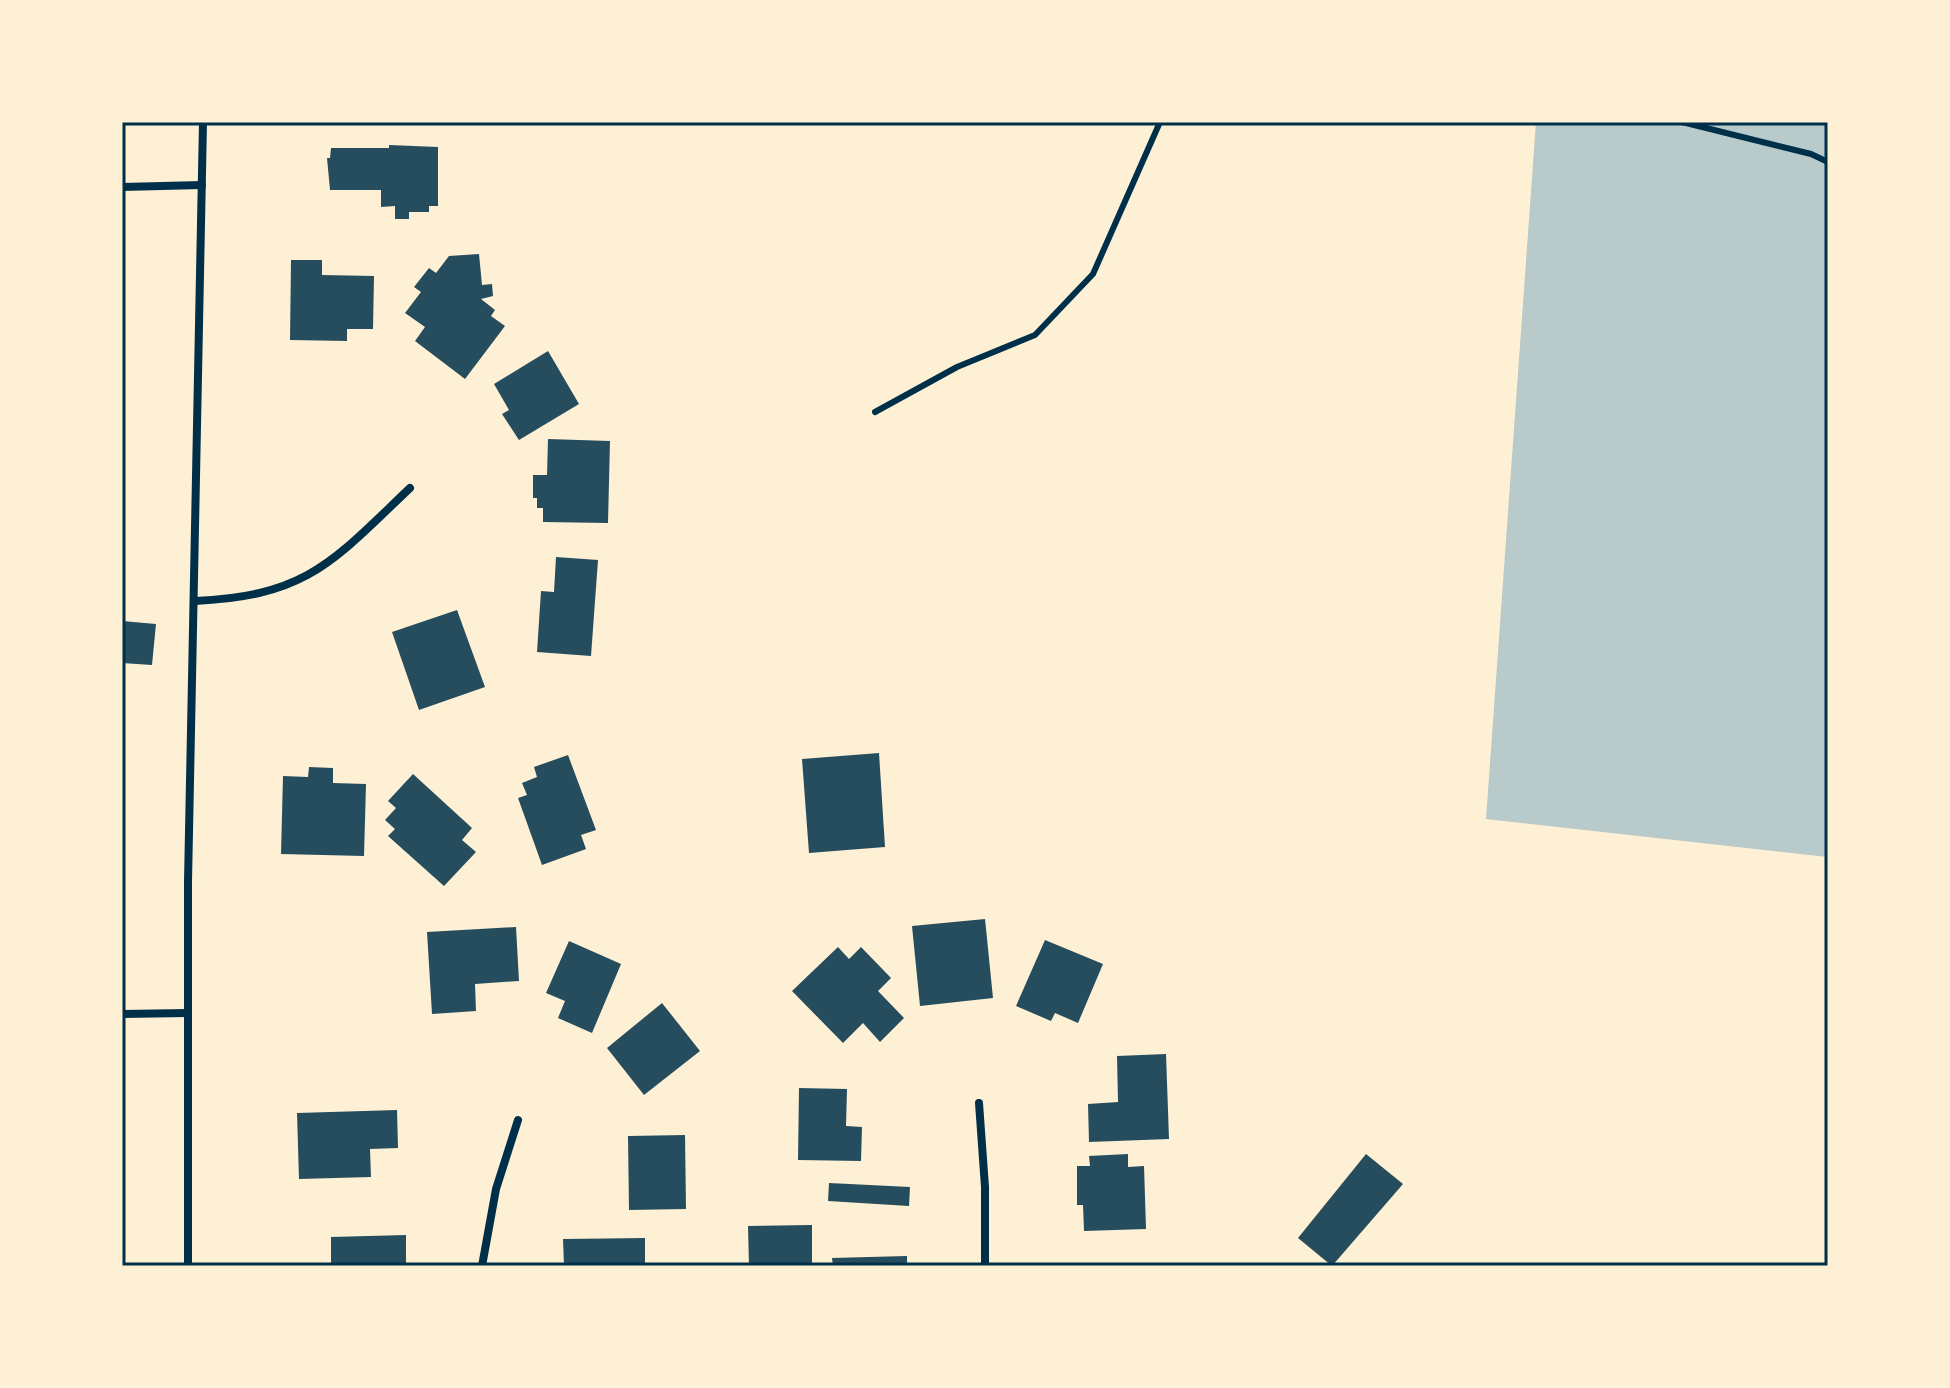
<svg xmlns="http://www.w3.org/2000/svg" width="1950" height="1388" font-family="'Fira Sans Condensed',sans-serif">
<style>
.green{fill:#b9caca}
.building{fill:#264d5e}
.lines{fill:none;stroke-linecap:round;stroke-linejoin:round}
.service{stroke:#003049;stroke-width:6}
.minor{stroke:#003049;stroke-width:8}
.neatline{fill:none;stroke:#003049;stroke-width:3}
</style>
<rect width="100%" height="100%" fill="#fdf0d5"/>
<!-- green -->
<polygon class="green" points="1536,122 1828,122 1828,875 1827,857 1486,819"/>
<!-- building -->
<g class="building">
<polygon points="389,145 438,147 438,206 429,206 429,212 409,212 409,219 395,219 395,206 381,207 381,190 330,190 327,158 330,158 331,148 389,148"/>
<polygon points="479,254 482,285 492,284 493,296 481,299 495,310 491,316 505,326 465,379 415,341 425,327 405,313 421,292 414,287 429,268 436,273 449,256"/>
<polygon points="291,260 322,260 322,275 374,276 373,329 347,329 347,341 290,340"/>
<polygon points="548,351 579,404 519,440 502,414 509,410 494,384"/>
<polygon points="548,439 610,441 608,523 543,522 543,508 537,508 537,498 533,498 533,475 547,475"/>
<polygon points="556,557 598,560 591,656 537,652 541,591 554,592"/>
<polygon points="457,610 485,687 419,710 392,632"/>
<polygon points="122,621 156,624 152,665 122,663"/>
<polygon points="879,753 885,847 809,853 802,759"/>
<polygon points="568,755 596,830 581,835 586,849 542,865 518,798 527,795 522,783 537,777 534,767"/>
<polygon points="309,767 333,768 333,783 366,784 364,856 281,854 283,776 308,777"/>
<polygon points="413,774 472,828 462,840 476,852 444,886 388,836 395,829 385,820 396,808 388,801"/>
<polygon points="985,919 993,998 920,1006 912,926"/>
<polygon points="516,927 519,981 475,984 476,1011 432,1014 427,932"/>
<polygon points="1045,940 1103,964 1078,1023 1055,1013 1051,1021 1016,1006"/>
<polygon points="569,941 621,964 592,1033 558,1018 565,1001 546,993"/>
<polygon points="838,947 849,959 861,947 891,978 878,991 904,1018 880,1042 863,1023 843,1043 792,991"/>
<polygon points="662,1003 700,1051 644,1095 607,1048"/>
<polygon points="1166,1054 1169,1139 1089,1142 1088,1104 1118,1102 1117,1056"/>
<polygon points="799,1088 847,1089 846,1126 862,1127 861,1161 798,1160"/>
<polygon points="397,1110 398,1148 370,1149 371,1177 299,1179 297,1113"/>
<polygon points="685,1135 686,1209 629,1210 628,1136"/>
<polygon points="1128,1154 1128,1167 1144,1166 1146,1229 1084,1231 1083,1205 1077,1205 1077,1166 1090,1166 1089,1156"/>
<polygon points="1366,1154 1403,1184 1332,1266 1298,1238"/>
<polygon points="829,1183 910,1187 909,1206 828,1201"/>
<polygon points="812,1225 812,1266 749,1266 748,1226"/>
<polygon points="406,1235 406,1266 331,1266 331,1237"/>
<polygon points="645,1238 645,1266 564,1266 563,1239"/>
<polygon points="907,1256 907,1266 833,1266 832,1258"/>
</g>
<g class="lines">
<!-- service -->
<g class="service">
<polyline points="1682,122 1811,154 1828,162"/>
<polyline points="875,412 957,367 1035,335 1093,274 1160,122"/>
</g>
<!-- minor -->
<g class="minor">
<polyline points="122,187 202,185"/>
<path d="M 195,601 C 308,596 333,561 410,488"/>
<polyline points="122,1014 187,1013"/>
<polyline points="979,1103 985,1187 985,1266"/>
<polyline points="188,1266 188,882 203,122"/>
<polyline points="482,1266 496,1189 518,1120"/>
</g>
</g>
<!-- border -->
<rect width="1950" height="1388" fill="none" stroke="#fdf0d5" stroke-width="248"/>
<rect x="124" y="124" width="1702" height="1140" class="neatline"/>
</svg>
